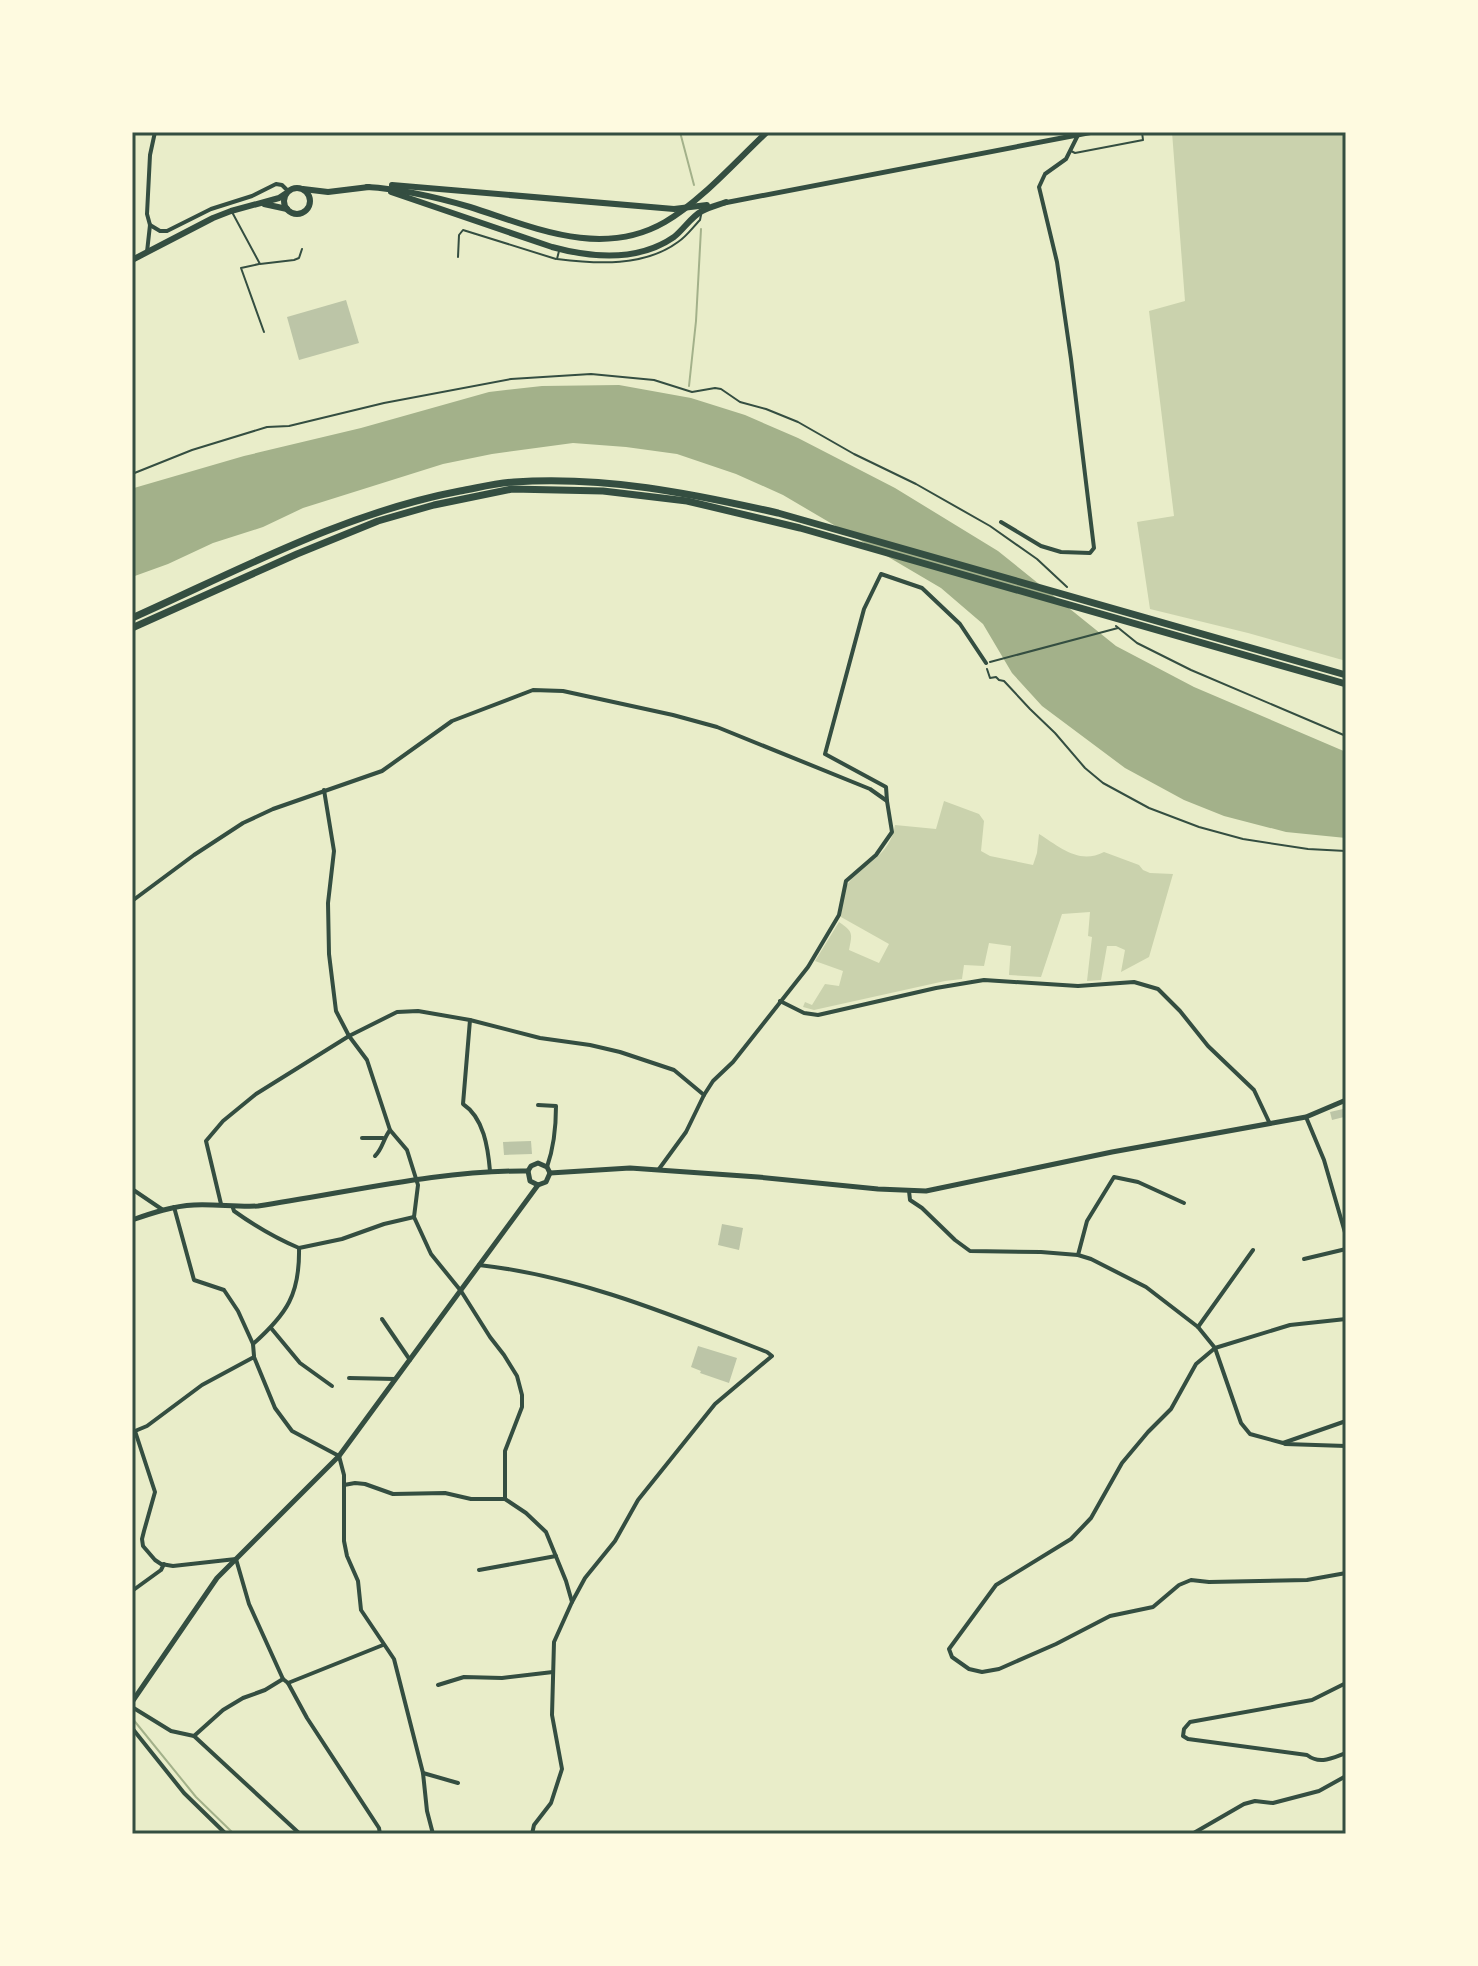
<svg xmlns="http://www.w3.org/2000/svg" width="1478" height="1966" font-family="'DejaVu Sans',sans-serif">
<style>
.green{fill:#cad2ad}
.water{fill:#a3b18a}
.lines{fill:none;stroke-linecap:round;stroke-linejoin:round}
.stream{stroke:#a3b18a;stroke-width:2}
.building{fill:#bcc5a7}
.path{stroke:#344e41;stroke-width:2}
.service{stroke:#344e41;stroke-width:2}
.minor{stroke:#344e41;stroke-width:4}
.tertiary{stroke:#344e41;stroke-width:5}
.secondary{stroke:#344e41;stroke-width:5}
.primary{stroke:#344e41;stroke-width:6}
.motorway{stroke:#344e41;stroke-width:7}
.neatline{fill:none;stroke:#344e41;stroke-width:3}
</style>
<rect width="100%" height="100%" fill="#e9edc9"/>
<!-- green -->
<g class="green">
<polygon points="1172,132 1346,132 1346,661 1248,633 1150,609 1137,522 1174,516 1149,311 1185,301"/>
<path d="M 944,801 L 979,814 L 984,821 L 981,851 L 990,856 L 1033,865 L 1037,853 L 1039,834 C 1060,847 1079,865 1104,852 L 1139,865 L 1143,870 L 1150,873 L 1173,874 L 1149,957 L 1121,972 L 1125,950 L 1116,946 L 1107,946 L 1101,980 L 1087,981 L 1092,937 L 1088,936 L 1090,912 L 1062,914 L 1041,977 L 1009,975 L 1011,946 L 989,943 L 984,966 L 964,965 L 962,979 L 945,981 L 814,1010 L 803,1007 L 805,1002 L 812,1005 L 825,984 L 839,986 L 843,971 L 815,961 L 839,922 C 854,932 852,934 849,950 L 879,963 L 889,944 L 841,917 C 842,907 842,893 847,885 C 862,862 890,858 895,825 L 936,829 Z"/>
</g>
<!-- water -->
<polygon class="water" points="619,385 691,398 745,415 798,438 895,488 998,551 1116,646 1194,687 1346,752 1346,838 1286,832 1224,816 1184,800 1125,768 1042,706 1012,673 983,624 941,588 783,495 736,474 677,454 626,447 573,443 492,454 443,464 303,508 263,527 213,543 168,564 132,577 132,489 134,488 244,456 361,428 489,392 542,386"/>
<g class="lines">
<!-- stream -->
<g class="stream">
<polyline points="680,132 694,185"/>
<polyline points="689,386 696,321 701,229"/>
<polyline points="132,1718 196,1797 234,1834"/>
</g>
</g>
<!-- building -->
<g class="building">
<polygon points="346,300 359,343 299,360 287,317"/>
<polygon points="1343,1109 1344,1117 1332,1120 1330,1112"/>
<polygon points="531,1141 532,1154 504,1155 503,1142"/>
<polygon points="722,1224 743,1228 739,1250 718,1245"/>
<polygon points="698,1346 737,1358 729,1383 700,1373 701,1371 691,1367"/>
</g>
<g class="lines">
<!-- path -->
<g class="path">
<polyline points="132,474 192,450 267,427 289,426 384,403 511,379 591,374 654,380 692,392 715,388 721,389 740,402 766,409 798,422 854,454 916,484 990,526 1037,559 1067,587"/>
<polyline points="1116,626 1137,643 1191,670 1346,736"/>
<polyline points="990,662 1118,628"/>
<polyline points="987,669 990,678 996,677 999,680 1004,681 1030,709 1055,733 1085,768 1103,783 1149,808 1199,827 1243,839 1308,849 1346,851"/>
</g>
<!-- service -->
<g class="service">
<polyline points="1071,151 1075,153 1143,140 1142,132"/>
<polyline points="232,212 260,264 294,260 299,258 302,249"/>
<path d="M 559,251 L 557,259 C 597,264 644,267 678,242 C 687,236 693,227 700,220 L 701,215"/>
<polyline points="458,257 459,235 463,230 556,259"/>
<polyline points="259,264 241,268 264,332"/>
</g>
<!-- minor -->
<g class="minor">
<polyline points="150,225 160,231 167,231 211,209 252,196 276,184 282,185 288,191"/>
<polyline points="147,252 150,225 147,214 150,155 155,132"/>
<polyline points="1001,522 1041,546 1061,552 1090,553 1094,548 1071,359 1057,262 1039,187 1045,174 1066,159 1078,135"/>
<polyline points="324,790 334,851 328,903 329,954 336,1011 349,1036 367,1060 390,1130 407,1150 418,1185 414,1217 431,1254 461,1291 490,1337 504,1355 517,1376 522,1395 522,1407 505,1451 505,1499"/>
<polyline points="887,801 886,787 825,754 864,609 881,574 922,588 960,624 986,663"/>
<polyline points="132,901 194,855 243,823 273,809 382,771 452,721 533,690 563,691 673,715 717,727 870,789 887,801 892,832 876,855 846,881 839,915 808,967 733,1062 713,1081 704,1095 686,1132 659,1169"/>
<polyline points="780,1001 804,1013 818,1015 936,988 984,980 1078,986 1134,982 1158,989 1180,1011 1208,1046 1254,1090 1270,1124"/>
<path d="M 470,1020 L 463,1104 C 484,1118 488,1148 490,1171"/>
<path d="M 538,1105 L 556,1106 C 556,1126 554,1147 547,1167"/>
<polyline points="1306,1117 1324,1160 1346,1236"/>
<polyline points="362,1138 383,1138"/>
<path d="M 375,1156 C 383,1148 383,1139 390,1130"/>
<polyline points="132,1189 163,1210"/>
<polyline points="909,1191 910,1200 922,1208 955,1240 970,1251 1041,1252 1078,1255 1091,1259 1146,1287 1198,1327 1215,1348 1290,1325 1346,1319"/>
<polyline points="221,1204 206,1141 223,1121 256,1094 349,1036 397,1012 418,1011 470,1020 540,1038 590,1045 620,1052 674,1070 704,1095"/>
<polyline points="174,1207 194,1280 224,1290 238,1311 253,1344 254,1356"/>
<path d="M 233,1208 L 234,1211 C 255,1226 275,1238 299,1248 C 300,1294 287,1314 253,1344"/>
<polyline points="299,1248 342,1239 384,1224 414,1217"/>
<polyline points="1078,1255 1087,1221 1114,1177 1138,1182 1184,1203"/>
<polyline points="1304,1259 1346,1249"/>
<path d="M 479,1265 C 579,1276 674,1316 767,1352 L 772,1356 L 715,1404 L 638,1500 L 615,1541 L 585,1578 L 572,1602"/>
<polyline points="382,1319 410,1360"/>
<polyline points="1198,1327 1253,1250"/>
<polyline points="271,1328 300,1363 332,1386"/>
<polyline points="349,1378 395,1379"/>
<polyline points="1346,1421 1283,1443 1250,1434 1241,1423 1215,1348 1196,1364 1171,1409 1148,1432 1122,1463 1091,1518 1071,1539 996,1585 949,1649 952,1657 969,1669 982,1672 999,1669 1056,1644 1110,1616 1153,1607 1179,1585 1191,1580 1209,1582 1307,1580 1346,1573"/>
<polyline points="132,1430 135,1431 155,1492 144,1531 142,1539 143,1546 155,1560 161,1564 173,1566 236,1559 249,1604 283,1679 288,1683 307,1718 379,1828 380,1834"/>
<polyline points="135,1431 147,1426 202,1385 254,1357 275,1408 292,1431 339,1456 344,1475 344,1541 347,1556 358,1581 361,1610 394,1659 423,1773 427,1811 433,1834"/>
<polyline points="1285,1444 1346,1446"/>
<polyline points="344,1485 355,1483 365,1484 393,1494 445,1493 471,1499 505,1499 526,1513 546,1532 566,1581 572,1602 554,1642 552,1715 562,1769 551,1803 534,1825 532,1834"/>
<polyline points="479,1570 556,1556"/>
<polyline points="132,1591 161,1570 164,1564"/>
<polyline points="288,1683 383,1645"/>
<path d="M 1346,1683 L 1312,1700 L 1190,1722 L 1184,1729 L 1183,1736 L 1188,1739 L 1307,1755 C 1320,1765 1332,1758 1346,1753"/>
<polyline points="438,1685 464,1677 502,1678 553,1672"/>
<polyline points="132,1707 171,1731 194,1736 300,1834"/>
<polyline points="132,1728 184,1793 226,1834"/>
<polyline points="194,1736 223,1710 243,1698 265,1690 283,1679"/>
<polyline points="423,1773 458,1783"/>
<polyline points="1192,1834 1244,1804 1255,1801 1273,1803 1319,1791 1346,1776"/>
</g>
<!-- tertiary -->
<g class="tertiary">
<polyline points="724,203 1093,132"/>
<polyline points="132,1702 217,1578 339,1456 538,1185"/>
</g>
<!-- secondary -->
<g class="secondary">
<polyline points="528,1171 530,1181 538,1185 546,1182 550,1173"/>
<polyline points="550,1173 630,1168 758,1177 878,1189 926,1191 1112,1152 1306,1117 1346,1100"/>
<path d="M 132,1220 C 152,1213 173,1206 194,1205 C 215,1204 236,1207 258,1206 C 347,1193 438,1170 528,1171 L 531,1166 L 538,1163 L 547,1167 L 550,1173"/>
</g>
<!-- primary -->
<g class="primary">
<polyline points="392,185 674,209 707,205"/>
<path d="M 367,187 C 403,189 436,197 470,207 C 533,227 601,259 665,222 C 700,202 737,160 767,132"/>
<circle cx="297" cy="201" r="13"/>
<polyline points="303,189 328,192 369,187"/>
<path d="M 391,192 L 552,247 C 592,258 638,262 674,237 C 684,229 691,217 702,211 C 709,207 718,205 726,202"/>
<polyline points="264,204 287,209"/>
<polyline points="132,260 213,218 231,211 279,198 285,194"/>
</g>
<!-- motorway -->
<g class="motorway">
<path d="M 132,618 C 239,570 344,513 460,491 C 477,488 496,483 514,482 C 606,476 689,493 778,513 L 1346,675"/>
<polyline points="132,628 297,554 378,521 434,505 512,489 603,491 687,501 800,528 1346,684"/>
</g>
</g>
<!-- border -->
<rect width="1478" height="1966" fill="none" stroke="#fefae0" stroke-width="268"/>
<rect x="134" y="134" width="1210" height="1698" class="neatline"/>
</svg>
